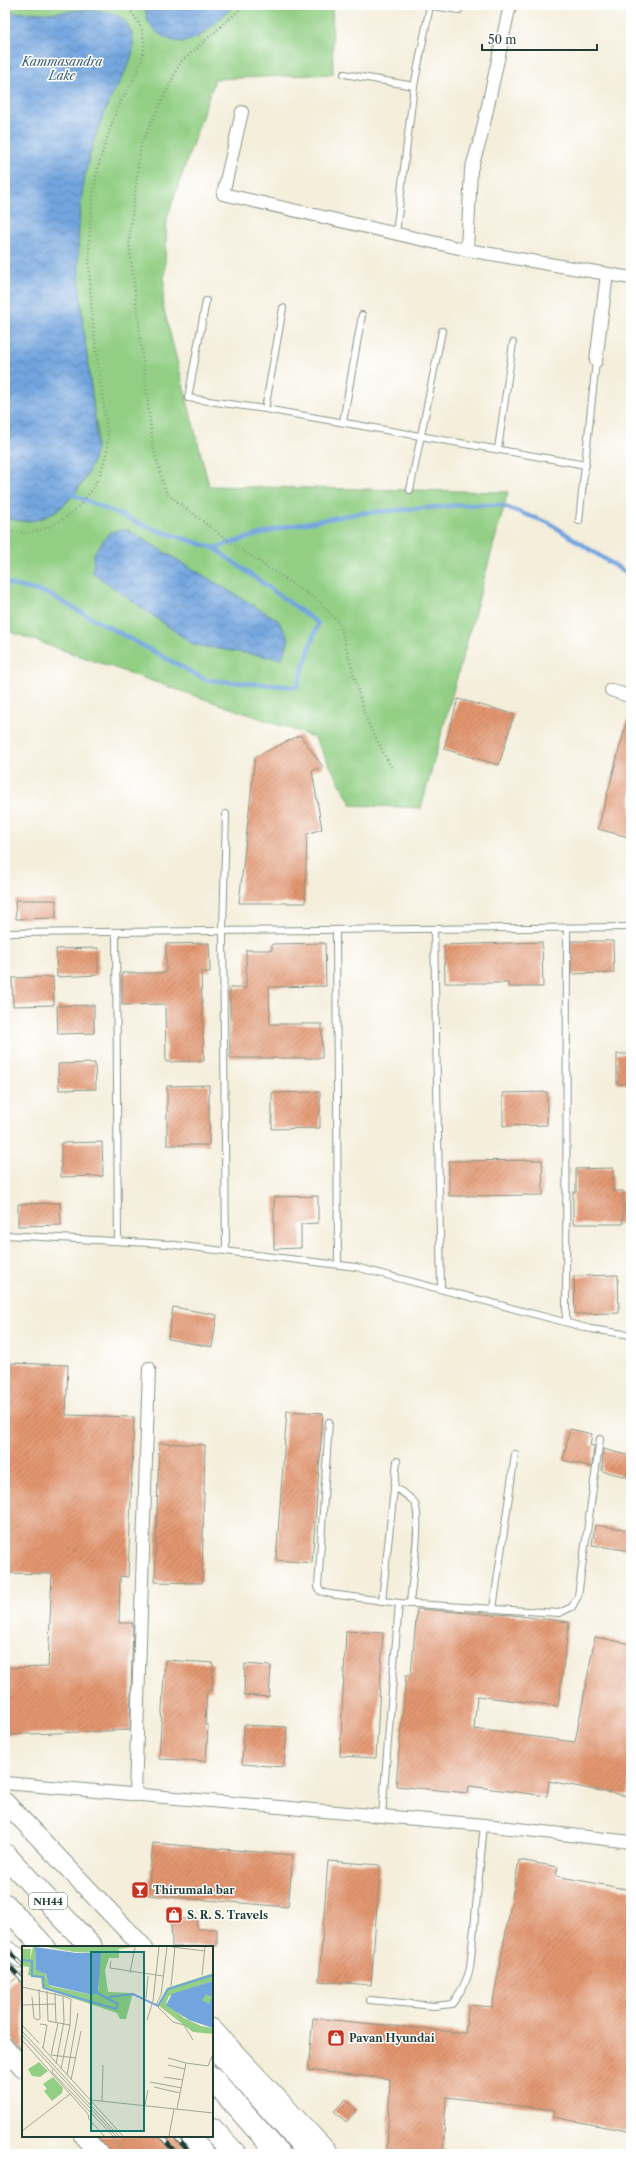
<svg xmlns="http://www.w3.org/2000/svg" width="636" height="2159" font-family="'Libre Caslon Text',serif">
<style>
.green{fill:#92cf84;stroke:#58865c}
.water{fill:url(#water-waves);stroke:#487089}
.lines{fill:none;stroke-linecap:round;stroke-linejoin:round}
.stream{stroke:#72a4de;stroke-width:4.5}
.building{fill:url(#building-hatch)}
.lane-casing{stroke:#8a9688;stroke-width:8}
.street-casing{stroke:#8a9688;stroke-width:14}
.secondary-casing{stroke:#8a9688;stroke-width:20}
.highway-casing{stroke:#8a9688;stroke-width:24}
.path{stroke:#8a9688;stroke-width:2.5;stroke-dasharray:1 3;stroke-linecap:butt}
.lane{stroke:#fff;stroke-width:6}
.street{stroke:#fff;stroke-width:12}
.secondary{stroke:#fff;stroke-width:18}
.highway{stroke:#fff;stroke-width:22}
.rail-casing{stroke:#1f3d34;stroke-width:4.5}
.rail{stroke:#fff;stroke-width:3;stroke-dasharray:9;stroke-linecap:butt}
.labels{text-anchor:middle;stroke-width:3;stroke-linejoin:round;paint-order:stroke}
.shield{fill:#fff;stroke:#627771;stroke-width:1}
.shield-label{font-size:10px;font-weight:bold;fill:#1f3d34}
.poi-label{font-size:11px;font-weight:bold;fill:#1f3d34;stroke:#fff;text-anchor:start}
.water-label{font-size:12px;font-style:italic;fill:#3c6170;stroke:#fff}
.inset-river{fill:none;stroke:#72a4de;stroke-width:2}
.inset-road{fill:none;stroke:#9fa798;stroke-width:1}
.view{fill:#0f766e;fill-opacity:0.15;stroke:#0f766e;stroke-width:2}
.inset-edge{fill:none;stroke:#1f3d34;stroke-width:2}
</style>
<defs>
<pattern id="water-waves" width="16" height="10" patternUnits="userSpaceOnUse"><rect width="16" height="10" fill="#72a4de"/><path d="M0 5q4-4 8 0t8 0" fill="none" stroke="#5d87b5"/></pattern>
<pattern id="building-hatch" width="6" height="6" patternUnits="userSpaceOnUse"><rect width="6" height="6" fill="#e39670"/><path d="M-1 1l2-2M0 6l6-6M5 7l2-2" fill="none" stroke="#b77c5d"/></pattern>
</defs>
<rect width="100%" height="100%" fill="#fff"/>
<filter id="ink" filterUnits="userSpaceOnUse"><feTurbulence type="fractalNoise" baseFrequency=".025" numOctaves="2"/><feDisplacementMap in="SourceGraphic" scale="8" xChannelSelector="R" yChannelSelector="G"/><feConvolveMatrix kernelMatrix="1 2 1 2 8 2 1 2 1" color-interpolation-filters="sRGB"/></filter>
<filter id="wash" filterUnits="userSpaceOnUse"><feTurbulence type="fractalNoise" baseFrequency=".012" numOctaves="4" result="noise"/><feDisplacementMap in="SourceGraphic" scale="16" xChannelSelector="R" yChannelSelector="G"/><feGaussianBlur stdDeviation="0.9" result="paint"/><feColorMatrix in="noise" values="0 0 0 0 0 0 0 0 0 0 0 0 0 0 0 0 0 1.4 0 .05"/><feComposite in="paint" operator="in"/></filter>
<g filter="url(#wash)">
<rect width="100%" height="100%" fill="#f4eedb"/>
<!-- green -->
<path class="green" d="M 5,5 L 332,5 L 333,74 L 215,79 L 167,218 L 163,306 L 209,486 L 508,492 L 421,808 L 352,805 L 314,737 L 5,630 L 5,518 C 11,519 17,521 23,521 C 48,523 74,499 85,479 C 90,471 96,447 97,438 C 98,424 92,402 91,387 C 84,336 75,285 77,234 C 80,171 100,113 131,59 L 85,10 C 60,16 31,14 5,12 Z"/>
<!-- water -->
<g class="water">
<path d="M 146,5 L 234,5 C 212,26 189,58 157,32 C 148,25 145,16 146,5 Z"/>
<path d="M 85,10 C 109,9 131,15 133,42 C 135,62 115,87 107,106 C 99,124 92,143 88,163 C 71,235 80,300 89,373 C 92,398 97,423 96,448 C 91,480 60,523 23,521 C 17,521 11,519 5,518 L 5,12 L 47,13 Z"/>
<polygon points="126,529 278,620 289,639 282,659 194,645 93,573 94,553 110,532"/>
</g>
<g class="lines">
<!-- stream -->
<g class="stream">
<polyline points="214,548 284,527 361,513 461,505 500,505 549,523 631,576"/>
<polyline points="5,583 46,593 206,680 297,687 318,623 214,548 153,529 69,493"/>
</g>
</g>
<g id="blocks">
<!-- building -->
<g class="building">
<polygon points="458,699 514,714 499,765 444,749"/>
<polygon points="627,720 631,720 631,825 628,837 598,829"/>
<polygon points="300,735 323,767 312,771 322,829 307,834 305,903 239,903 255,757"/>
<polygon points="15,900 56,900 56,918 16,919"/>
<polygon points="571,941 613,941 614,973 571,974"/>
<polygon points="542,942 543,987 508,987 508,983 445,983 444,945"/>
<polygon points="209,943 210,972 201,972 204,1061 166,1062 165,1004 122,1005 122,973 166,973 166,944"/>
<polygon points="325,943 326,986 269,987 270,1024 322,1024 322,1058 230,1058 230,988 246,988 246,950 272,950 272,944"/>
<polygon points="98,948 98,975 57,977 56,949"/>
<polygon points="53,977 54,1005 13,1006 12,978"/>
<polygon points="94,1005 94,1033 58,1034 57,1006"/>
<rect x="617" y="1054" width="14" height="30"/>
<polygon points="95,1063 96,1089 59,1090 58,1064"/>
<polygon points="209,1085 209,1145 167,1145 167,1086"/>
<polygon points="320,1092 320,1128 272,1129 272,1093"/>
<polygon points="547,1092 547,1125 503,1126 503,1093"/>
<polygon points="102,1142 103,1176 61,1177 61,1143"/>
<polygon points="542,1160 543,1195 449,1196 449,1161"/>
<polygon points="613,1168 613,1191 623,1191 623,1224 573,1224 573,1192 576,1192 576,1169"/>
<polygon points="318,1196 318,1223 301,1224 301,1248 274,1249 274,1197"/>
<polygon points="60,1203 61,1225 18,1226 18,1204"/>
<polygon points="618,1275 619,1313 575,1314 574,1276"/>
<polygon points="173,1307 217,1315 212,1347 168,1339"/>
<polygon points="9,1363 68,1365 66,1415 134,1417 128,1577 120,1576 119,1623 133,1623 130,1730 5,1735 5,1668 48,1667 52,1574 5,1573 5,1433"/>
<polygon points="287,1411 323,1413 312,1563 276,1560"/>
<polygon points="570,1429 592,1434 590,1445 594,1446 592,1467 563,1460"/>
<polygon points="159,1443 205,1445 202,1583 155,1582"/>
<polygon points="603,1449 631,1456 631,1478 602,1471"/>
<polygon points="595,1525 631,1530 631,1551 592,1545"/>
<polygon points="417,1609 496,1615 496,1614 512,1615 569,1622 558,1706 477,1696 474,1729 575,1742 595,1637 631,1644 631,1776 627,1796 549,1781 547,1796 469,1786 468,1793 396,1786 406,1675 411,1675"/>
<polygon points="346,1631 383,1633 376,1758 340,1756"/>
<polygon points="165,1660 213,1663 212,1690 207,1690 205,1725 208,1725 206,1761 159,1759"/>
<polygon points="245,1664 271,1666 269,1697 244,1695"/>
<polygon points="244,1725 287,1727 284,1767 242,1764"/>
<polygon points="153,1843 293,1855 288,1907 148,1895"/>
<polygon points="519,1860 558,1867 556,1876 631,1890 631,2107 627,2131 553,2117 555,2110 446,2097 443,2154 387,2154 390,2079 308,2070 313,2018 465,2033 469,2005 492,2007"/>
<polygon points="328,1861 380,1865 371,1985 319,1981"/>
<polygon points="171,1919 197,1919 197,1929 217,1929 217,1946 172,1947"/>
<polygon points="23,1972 23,2052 13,2040 5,2037 5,1988"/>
<polygon points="346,2099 357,2110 346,2122 334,2111"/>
<polygon points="97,2136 180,2136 182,2143 192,2154 110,2154"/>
</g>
</g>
</g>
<g filter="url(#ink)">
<use href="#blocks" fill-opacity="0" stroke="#8a9688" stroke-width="1"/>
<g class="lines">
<defs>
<g id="lane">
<polyline points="426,5 459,10 460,5"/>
<polyline points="631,18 631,23"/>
<polyline points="344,74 414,86"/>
<polyline points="396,233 414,86 430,6"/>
<polyline points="206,301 188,398 265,409 586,465"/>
<polyline points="265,409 283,308"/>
<polyline points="343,422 362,315"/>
<polyline points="498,449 513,343"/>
<polyline points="410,490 442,331"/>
<polyline points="579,521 596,361"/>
<polyline points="434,929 441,1289"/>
<polyline points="336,930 338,1264"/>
<polyline points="116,932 118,1241"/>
<polyline points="5,933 631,927"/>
<polyline points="5,1235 167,1244 356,1267 591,1329 631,1335"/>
<polyline points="226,1251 223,931 226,814"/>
<polyline points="566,1322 567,928"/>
<polyline points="329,1422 318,1587 320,1591 330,1594 399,1603 559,1613 572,1607 578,1596 600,1439"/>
<path d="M 394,1487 C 400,1491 409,1496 414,1502 C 423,1514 411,1586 410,1604"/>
<polyline points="382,1601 397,1461"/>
<polyline points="493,1609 515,1454"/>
<polyline points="382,1816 399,1603"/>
<path d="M 370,2000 L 434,2006 L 452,2004 C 461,1992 467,1982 470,1968 L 484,1825"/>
</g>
<g id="street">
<polyline points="242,112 223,194 467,250 631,278"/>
<polyline points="467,250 471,170 481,137 510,5"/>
<polyline points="596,361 607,274"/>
<polyline points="611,690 631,697"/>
<polyline points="5,1783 484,1825 631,1842"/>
<polyline points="135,1795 149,1368"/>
</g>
<g id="secondary">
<polyline points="5,1802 143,1947"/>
<polyline points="5,1949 23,1960"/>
<polyline points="212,2028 330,2154"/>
<polyline points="214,2031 212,2042 214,2049 308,2154"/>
<polyline points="5,2047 23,2068"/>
<polyline points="83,2136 99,2154"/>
<polyline points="190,2136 206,2154"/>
</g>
<g id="highway">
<polyline points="5,1855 91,1947"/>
<polyline points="5,1905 44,1947"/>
<polyline points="212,2078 279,2154"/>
<polyline points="212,2129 235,2154"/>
</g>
</defs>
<!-- lane casing -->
<use href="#lane" class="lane-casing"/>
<!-- street casing -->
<use href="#street" class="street-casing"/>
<!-- secondary casing -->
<use href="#secondary" class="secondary-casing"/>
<!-- highway casing -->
<use href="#highway" class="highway-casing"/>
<!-- path -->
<g class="path">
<polyline points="245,5 180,63 141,144 129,241 153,447 166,493 231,543 320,602 340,625 366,719 391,767"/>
<path d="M 5,530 C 12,531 19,533 26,533 C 73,527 107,483 108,437 C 96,346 77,250 100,160 C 105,143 111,125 118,108 C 137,70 162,43 125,5"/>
<polyline points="111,2136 127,2154"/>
</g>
<!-- lane -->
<use href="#lane" class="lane"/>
<!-- street -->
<use href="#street" class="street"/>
<!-- secondary -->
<use href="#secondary" class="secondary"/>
<!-- highway -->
<use href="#highway" class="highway"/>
<defs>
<g id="rail">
<polyline points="5,1946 23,1966"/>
<polyline points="5,1961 23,1981"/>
<polyline points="161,2136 177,2154"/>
<polyline points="175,2136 191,2154"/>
</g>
</defs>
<!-- rail casing -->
<use href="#rail" class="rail-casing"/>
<!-- rail -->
<use href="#rail" class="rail"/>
</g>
</g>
<!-- icons -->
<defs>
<symbol id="bar-square" viewBox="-11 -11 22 22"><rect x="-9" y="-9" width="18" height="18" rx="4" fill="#c8321e" stroke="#fff"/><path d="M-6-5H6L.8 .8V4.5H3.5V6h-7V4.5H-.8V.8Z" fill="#fff"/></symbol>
<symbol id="shop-square" viewBox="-11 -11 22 22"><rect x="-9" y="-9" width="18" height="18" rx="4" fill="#c8321e" stroke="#fff"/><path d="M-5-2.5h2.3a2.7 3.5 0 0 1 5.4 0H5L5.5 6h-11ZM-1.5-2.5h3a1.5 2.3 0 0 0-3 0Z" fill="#fff"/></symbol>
</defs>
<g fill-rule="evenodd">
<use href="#bar-square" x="130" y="1880" width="20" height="20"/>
<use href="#shop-square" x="164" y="1905" width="20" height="20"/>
<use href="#shop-square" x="326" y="2028" width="20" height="20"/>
</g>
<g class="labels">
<!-- shield labels -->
<rect class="shield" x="29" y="1893" width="38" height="16" rx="3"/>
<g class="shield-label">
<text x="48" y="1905">NH44</text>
</g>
<!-- poi labels -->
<g class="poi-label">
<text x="153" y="1894">Thirumala bar</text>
<text x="187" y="1919">S. R. S. Travels</text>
<text x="349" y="2042">Pavan Hyundai</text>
</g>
<!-- water labels -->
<g class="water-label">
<text x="62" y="66">Kammasandra<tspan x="62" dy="14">Lake</tspan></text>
</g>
</g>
<!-- overview -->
<g transform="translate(22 1946)">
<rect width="191" height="191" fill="#f4eedb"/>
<path d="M 11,1 L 13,1 L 14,24 L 23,27 L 28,40 L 71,49 L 77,42 L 75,25 L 79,7 L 52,6 L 25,1 L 111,1 L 97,3 L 97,12 L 87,12 L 83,24 L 86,46 L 111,47 L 104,73 L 98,73 L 95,67 L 20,42 L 19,32 L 6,29 L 7,21 L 0,20 L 0,3 L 9,3 L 8,14 ZM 191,27 L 191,35 L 147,50 L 144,57 L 162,72 L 179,80 L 191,82 L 191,88 L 171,86 L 136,59 L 145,42 ZM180 53a5 5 0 1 1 10 0a5 5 0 1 1-10 0ZM 17,116 L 26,125 L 18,131 L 10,130 L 6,123 ZM 31,131 L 41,142 L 40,147 L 30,155 L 22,145 L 25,143 L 21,138 Z" fill="#92cf84"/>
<path d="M 13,1 L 54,7 L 79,7 L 76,46 L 71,49 L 27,39 L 24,28 L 14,24 ZM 191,35 L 191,82 L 167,74 L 144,59 L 150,48 ZM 184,48 L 190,51 L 187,58 L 180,54 Z" fill="#72a4de" fill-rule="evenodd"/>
<path class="inset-river" d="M 0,14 L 10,15 L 10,30 L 21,31 L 22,42 L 94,63 L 96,58 L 74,46M 87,51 L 111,48 L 136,60 L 146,43 L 191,29"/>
<path class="inset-road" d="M 150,1 L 183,5M 89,15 L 88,22 L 141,30M 108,27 L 113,1M 180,29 L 183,1M 149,40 L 153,1M 0,41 L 41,50 L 42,75 L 34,118M 25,45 L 26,75 L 48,79 L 49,53 L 41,50M 33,47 L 34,77M 10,51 L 12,72 L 15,74 L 18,73 L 17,43M 124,52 L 126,30M 135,57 L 139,49 L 145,1M 135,57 L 135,60 L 151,76 L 162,79 L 171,94M 0,59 L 33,58M 125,74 L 131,55 L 137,1M 18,78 L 25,79 L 21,102M 0,79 L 17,97M 0,85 L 97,190M 0,89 L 94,190M 0,94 L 66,168 L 67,173 L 82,190M 20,101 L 101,190M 29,109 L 36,77M 29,109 L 54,112M 146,112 L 164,117M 146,119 L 163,123M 31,123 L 30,126 L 91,190M 39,123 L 48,79M 45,129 L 56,67M 142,131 L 161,134M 49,134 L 59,85M 128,136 L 160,142M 132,141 L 158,147M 69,154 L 191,167M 80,155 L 81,119M 123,159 L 126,144M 155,163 L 164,117 L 186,120 L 191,108M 0,185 L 48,148M 147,190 L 152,163"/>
<path class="view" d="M 69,6 L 122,6 L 122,185 L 69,185 Z"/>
<rect width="191" height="191" class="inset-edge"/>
</g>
<!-- margin -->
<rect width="636" height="2159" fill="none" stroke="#fff" stroke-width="20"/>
<!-- scale -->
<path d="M482 44v6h115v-6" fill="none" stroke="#1f3d34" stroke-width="2"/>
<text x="488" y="44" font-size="12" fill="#1f3d34" stroke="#ffffff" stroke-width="3" paint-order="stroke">50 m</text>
</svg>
